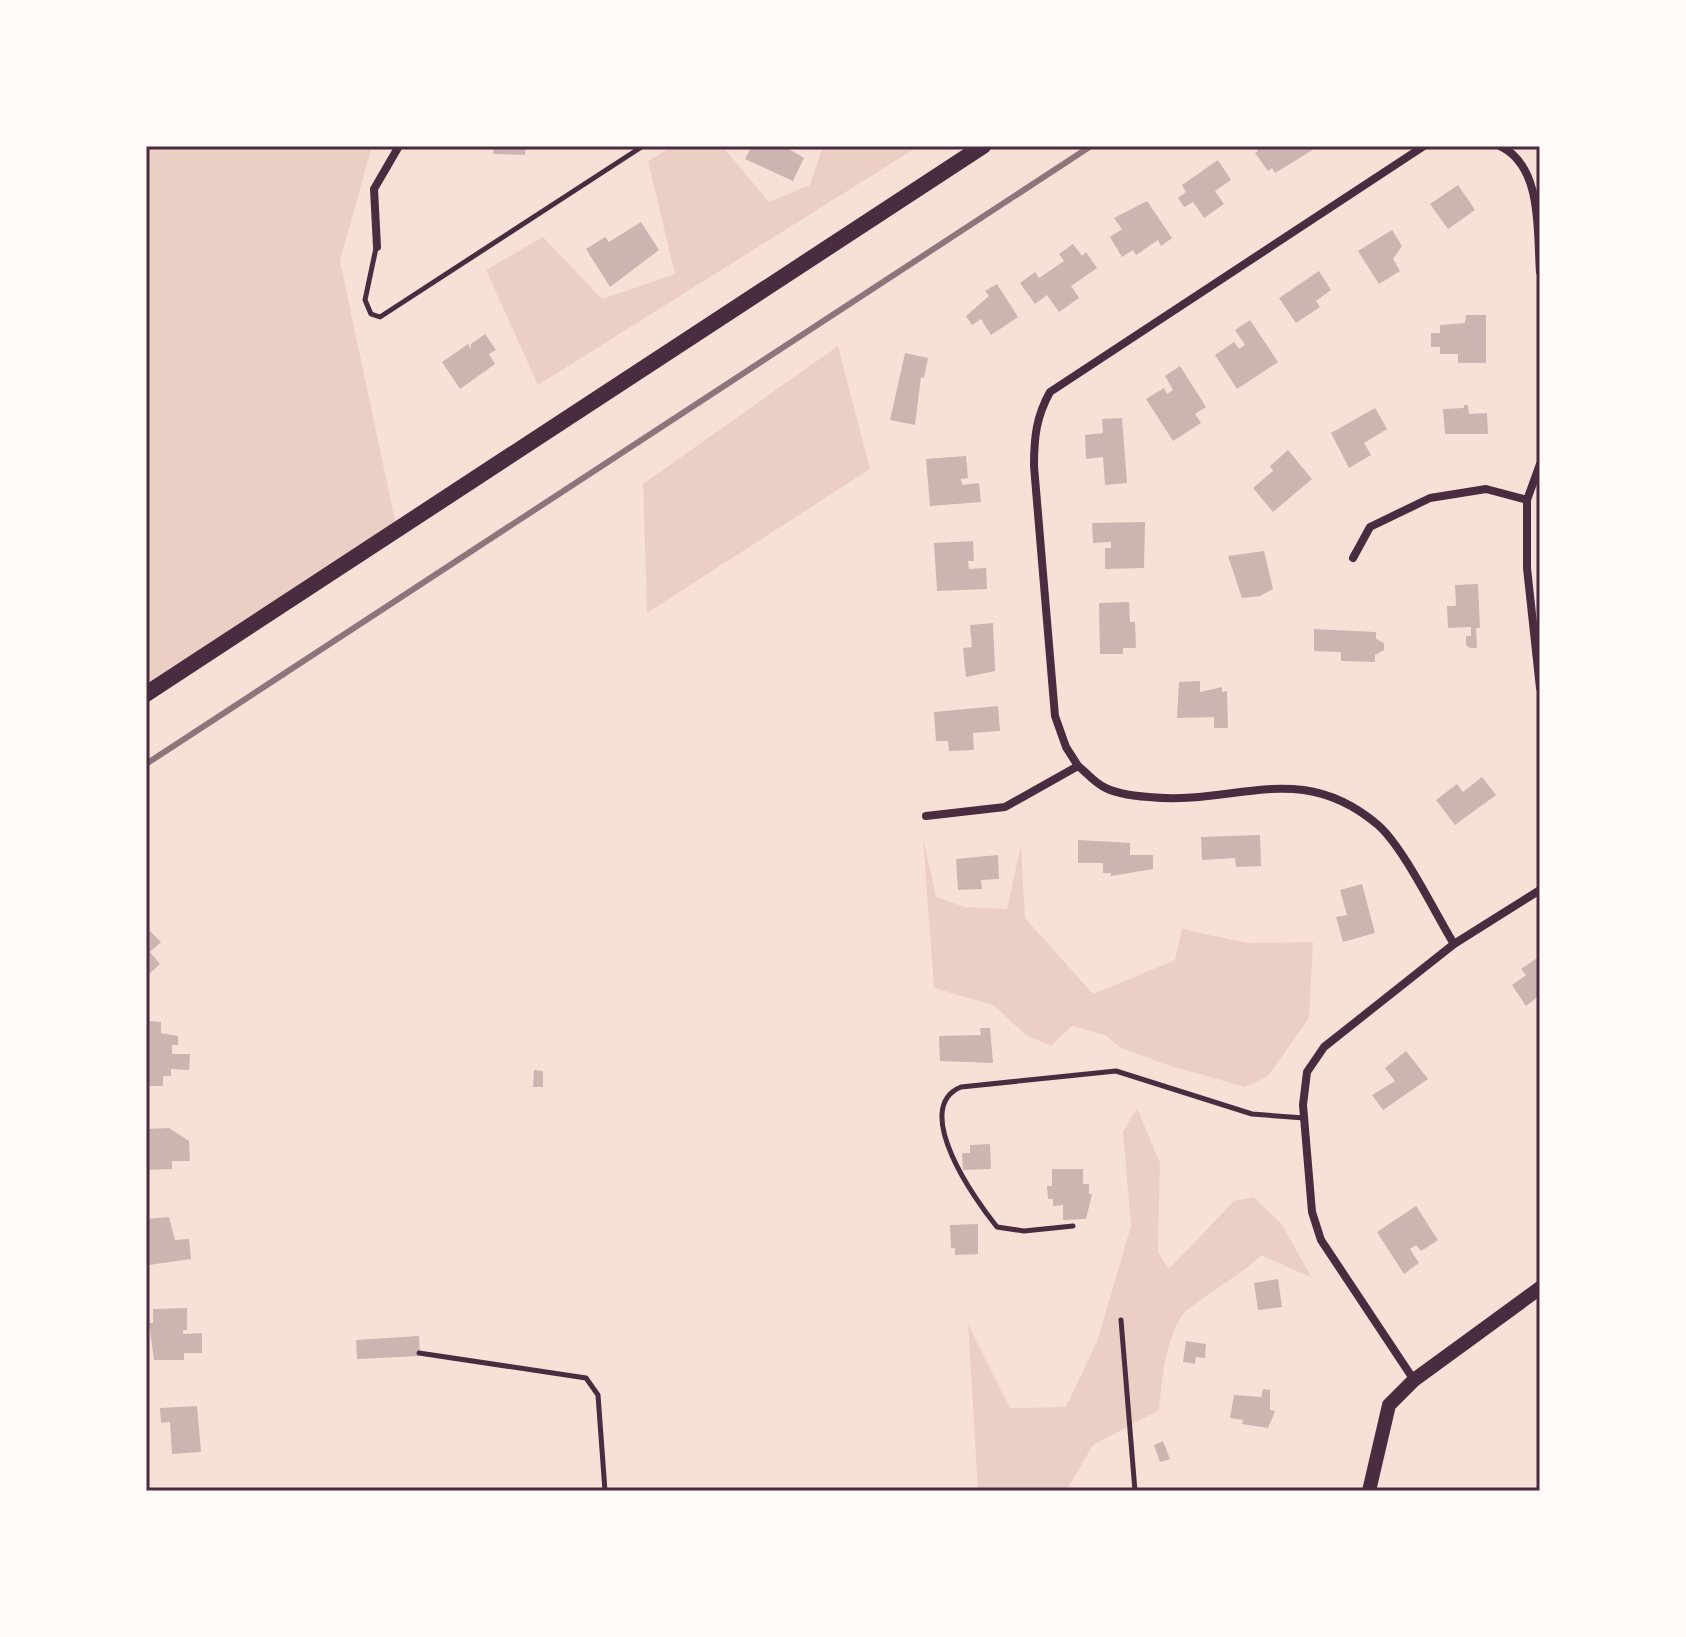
<svg xmlns="http://www.w3.org/2000/svg" width="1686" height="1637" font-family="'DM Sans',sans-serif">
<style>
.green{fill:#ebcfc5}
.building{fill:#ccb4b1}
.lines{fill:none;stroke-linecap:round;stroke-linejoin:round}
.service{stroke:#4a2c40;stroke-width:5}
.minor{stroke:#4a2c40;stroke-width:8}
.secondary{stroke:#4a2c40;stroke-width:14}
.primary{stroke:#4a2c40;stroke-width:16}
.rail{stroke:#8f747c;stroke-width:6}
.neatline{fill:none;stroke:#4a2c40;stroke-width:3}
</style>
<rect width="100%" height="100%" fill="#f7e1d7"/>
<!-- green -->
<g class="green">
<polygon points="146,146 372,146 340,261 397,530 146,694"/>
<polygon points="673,146 722,146 769,202 810,185 823,146 919,146 538,385 486,270 543,237 602,299 675,274 648,161"/>
<polygon points="838,346 870,469 647,613 643,484"/>
<polygon points="923,838 936,897 965,907 1007,909 1021,845 1025,918 1093,994 1175,960 1182,929 1247,943 1313,942 1309,1018 1268,1076 1245,1087 1171,1066 1121,1048 1105,1035 1072,1026 1051,1046 1026,1035 993,1005 934,988"/>
<path d="M 1137,1108 L 1160,1163 L 1158,1252 L 1169,1269 L 1234,1201 L 1253,1197 L 1281,1223 L 1312,1278 L 1261,1255 C 1243,1275 1190,1303 1181,1317 C 1165,1343 1162,1380 1159,1410 L 1093,1445 L 1066,1491 L 978,1491 L 968,1324 L 1010,1408 L 1066,1407 L 1098,1339 L 1131,1226 L 1123,1132 Z"/>
</g>
<!-- building -->
<g class="building">
<polygon points="494,146 526,146 525,155 493,154"/>
<polygon points="752,146 784,146 804,158 793,181 745,159"/>
<polygon points="1255,146 1311,146 1314,149 1275,173 1272,168 1268,171 1255,153 1258,151"/>
<polygon points="1218,160 1231,180 1215,191 1224,204 1204,218 1193,202 1184,207 1178,198 1186,192 1182,185"/>
<polygon points="1458,185 1475,210 1448,229 1430,204"/>
<polygon points="1147,201 1172,238 1161,246 1158,240 1136,255 1133,250 1122,257 1110,237 1122,229 1114,218"/>
<polygon points="641,222 659,250 610,287 586,249 605,237 609,242"/>
<polygon points="1392,230 1402,246 1393,259 1400,271 1379,284 1358,251"/>
<polygon points="1073,244 1082,256 1086,252 1097,268 1071,286 1079,298 1059,312 1047,295 1035,304 1020,283 1035,272 1039,278 1064,261 1059,254"/>
<polygon points="1319,271 1331,290 1316,301 1320,307 1296,323 1279,298"/>
<polygon points="997,284 1018,317 991,335 981,319 972,325 966,316 989,296 985,291"/>
<polygon points="1466,315 1486,315 1486,363 1458,363 1458,354 1440,354 1440,347 1431,347 1431,333 1440,333 1440,325 1465,323"/>
<polygon points="1250,320 1278,362 1237,389 1215,355 1234,342 1239,349 1245,345 1235,330"/>
<polygon points="485,334 496,350 489,354 495,364 460,389 442,362 468,344 471,349 471,344"/>
<polygon points="905,353 928,358 924,378 921,377 915,425 890,420"/>
<polygon points="1180,366 1206,407 1195,414 1201,423 1173,441 1146,399 1164,388 1167,394 1173,390 1165,376"/>
<polygon points="1464,405 1468,405 1469,414 1487,413 1488,434 1445,434 1443,409 1464,408"/>
<polygon points="1375,408 1387,429 1364,443 1371,455 1349,468 1331,433"/>
<polygon points="1122,418 1127,483 1105,485 1103,457 1086,459 1085,435 1103,433 1102,419"/>
<polygon points="1288,450 1312,479 1273,512 1253,488 1273,471 1270,466"/>
<polygon points="966,456 968,478 961,479 962,485 979,483 981,502 930,506 926,459"/>
<polygon points="1145,522 1144,568 1105,569 1105,548 1111,548 1111,542 1093,543 1092,523"/>
<polygon points="973,541 974,561 968,561 969,569 986,568 987,589 937,591 934,543"/>
<polygon points="1264,551 1273,589 1260,596 1242,598 1228,556"/>
<polygon points="1478,584 1480,628 1476,628 1477,648 1470,648 1466,645 1466,636 1471,636 1471,627 1448,628 1447,606 1456,606 1455,585"/>
<polygon points="1129,602 1130,622 1135,622 1136,648 1123,648 1123,654 1100,654 1099,603"/>
<polygon points="993,623 995,671 966,677 963,648 972,647 970,625"/>
<polygon points="1314,629 1376,632 1376,639 1384,643 1384,650 1375,655 1375,662 1341,661 1341,652 1314,651"/>
<polygon points="1200,681 1200,692 1222,687 1222,692 1227,691 1228,728 1214,728 1214,717 1177,718 1179,682"/>
<polygon points="998,706 1000,731 973,733 974,750 949,751 948,741 936,741 934,712"/>
<polygon points="1482,777 1496,795 1455,825 1436,800 1457,784 1463,792"/>
<polygon points="1260,835 1261,866 1236,867 1235,858 1202,860 1201,837"/>
<polygon points="1078,840 1130,843 1130,855 1153,855 1153,869 1111,876 1111,873 1103,873 1103,863 1078,863"/>
<polygon points="998,855 999,879 981,880 982,889 958,890 956,859"/>
<polygon points="1362,884 1375,933 1343,942 1336,917 1347,915 1340,890"/>
<polygon points="149,930 161,942 150,952 160,964 146,977 146,933"/>
<polygon points="1540,956 1540,995 1526,1006 1512,985 1526,975 1521,969"/>
<polygon points="149,1021 161,1022 161,1033 178,1036 178,1045 172,1045 172,1054 190,1054 189,1070 171,1069 171,1076 163,1076 163,1086 146,1086"/>
<polygon points="980,1028 990,1028 993,1063 940,1061 939,1036 981,1035"/>
<polygon points="1406,1051 1428,1079 1383,1110 1372,1095 1395,1081 1385,1068"/>
<polygon points="534,1070 543,1071 543,1087 533,1087"/>
<polygon points="169,1128 189,1141 190,1161 172,1161 172,1169 146,1170 146,1129"/>
<polygon points="990,1144 991,1169 963,1170 962,1153 970,1153 970,1145"/>
<polygon points="1052,1169 1083,1169 1083,1184 1089,1184 1089,1194 1092,1194 1086,1219 1063,1220 1063,1205 1053,1206 1053,1199 1048,1199 1047,1186 1052,1186"/>
<polygon points="1416,1206 1438,1240 1421,1251 1416,1245 1410,1249 1419,1263 1404,1274 1377,1232"/>
<polygon points="169,1217 175,1240 189,1239 191,1259 149,1265 146,1219"/>
<polygon points="978,1224 978,1254 955,1255 955,1248 951,1248 950,1225"/>
<polygon points="1278,1279 1282,1307 1258,1310 1254,1283"/>
<polygon points="187,1308 187,1330 183,1330 183,1334 202,1333 202,1353 184,1353 184,1360 154,1360 149,1323 153,1323 153,1309"/>
<polygon points="419,1336 420,1356 357,1359 356,1340"/>
<polygon points="1186,1341 1206,1344 1205,1358 1196,1357 1195,1364 1183,1362"/>
<polygon points="1263,1389 1270,1390 1270,1410 1275,1411 1268,1428 1242,1424 1243,1420 1230,1418 1234,1395 1261,1397"/>
<polygon points="197,1406 201,1452 172,1454 170,1422 161,1423 160,1408"/>
<polygon points="1163,1441 1170,1459 1160,1462 1154,1445"/>
</g>
<g class="lines">
<!-- service -->
<g class="service">
<polyline points="376,248 365,300 371,314 380,317 643,146"/>
<path d="M 1073,1226 L 1024,1231 L 997,1227 C 975,1200 910,1108 961,1087 L 1116,1071 L 1252,1114 L 1304,1118"/>
<polyline points="1121,1320 1135,1491"/>
<polyline points="419,1353 586,1378 598,1395 605,1491"/>
</g>
<!-- minor -->
<g class="minor">
<path d="M 1500,146 C 1543,166 1537,233 1540,272"/>
<polyline points="377,247 374,189 399,146"/>
<polyline points="1540,464 1527,500 1527,568 1540,688"/>
<polyline points="1353,558 1370,527 1430,498 1486,489 1527,500"/>
<path d="M 1078,766 L 1066,747 L 1055,716 L 1034,466 C 1034,438 1036,417 1050,392 L 1424,146"/>
<path d="M 926,816 L 1005,807 L 1078,766 C 1086,772 1093,781 1102,786 C 1115,794 1134,796 1149,797 C 1236,806 1299,758 1378,825 C 1404,848 1435,913 1454,944"/>
<polyline points="1414,1380 1321,1240 1312,1212 1303,1105 1307,1072 1324,1047 1454,944 1540,890"/>
</g>
<!-- secondary -->
<polyline class="secondary" points="1369,1491 1389,1405 1414,1380 1540,1288"/>
<!-- primary -->
<polyline class="primary" points="146,694 983,146"/>
<!-- rail -->
<polyline class="rail" points="146,764 1091,146"/>
</g>
<!-- border -->
<rect width="1686" height="1637" fill="none" stroke="#fffaf5" stroke-width="296"/>
<rect x="148" y="148" width="1390" height="1341" class="neatline"/>
</svg>
